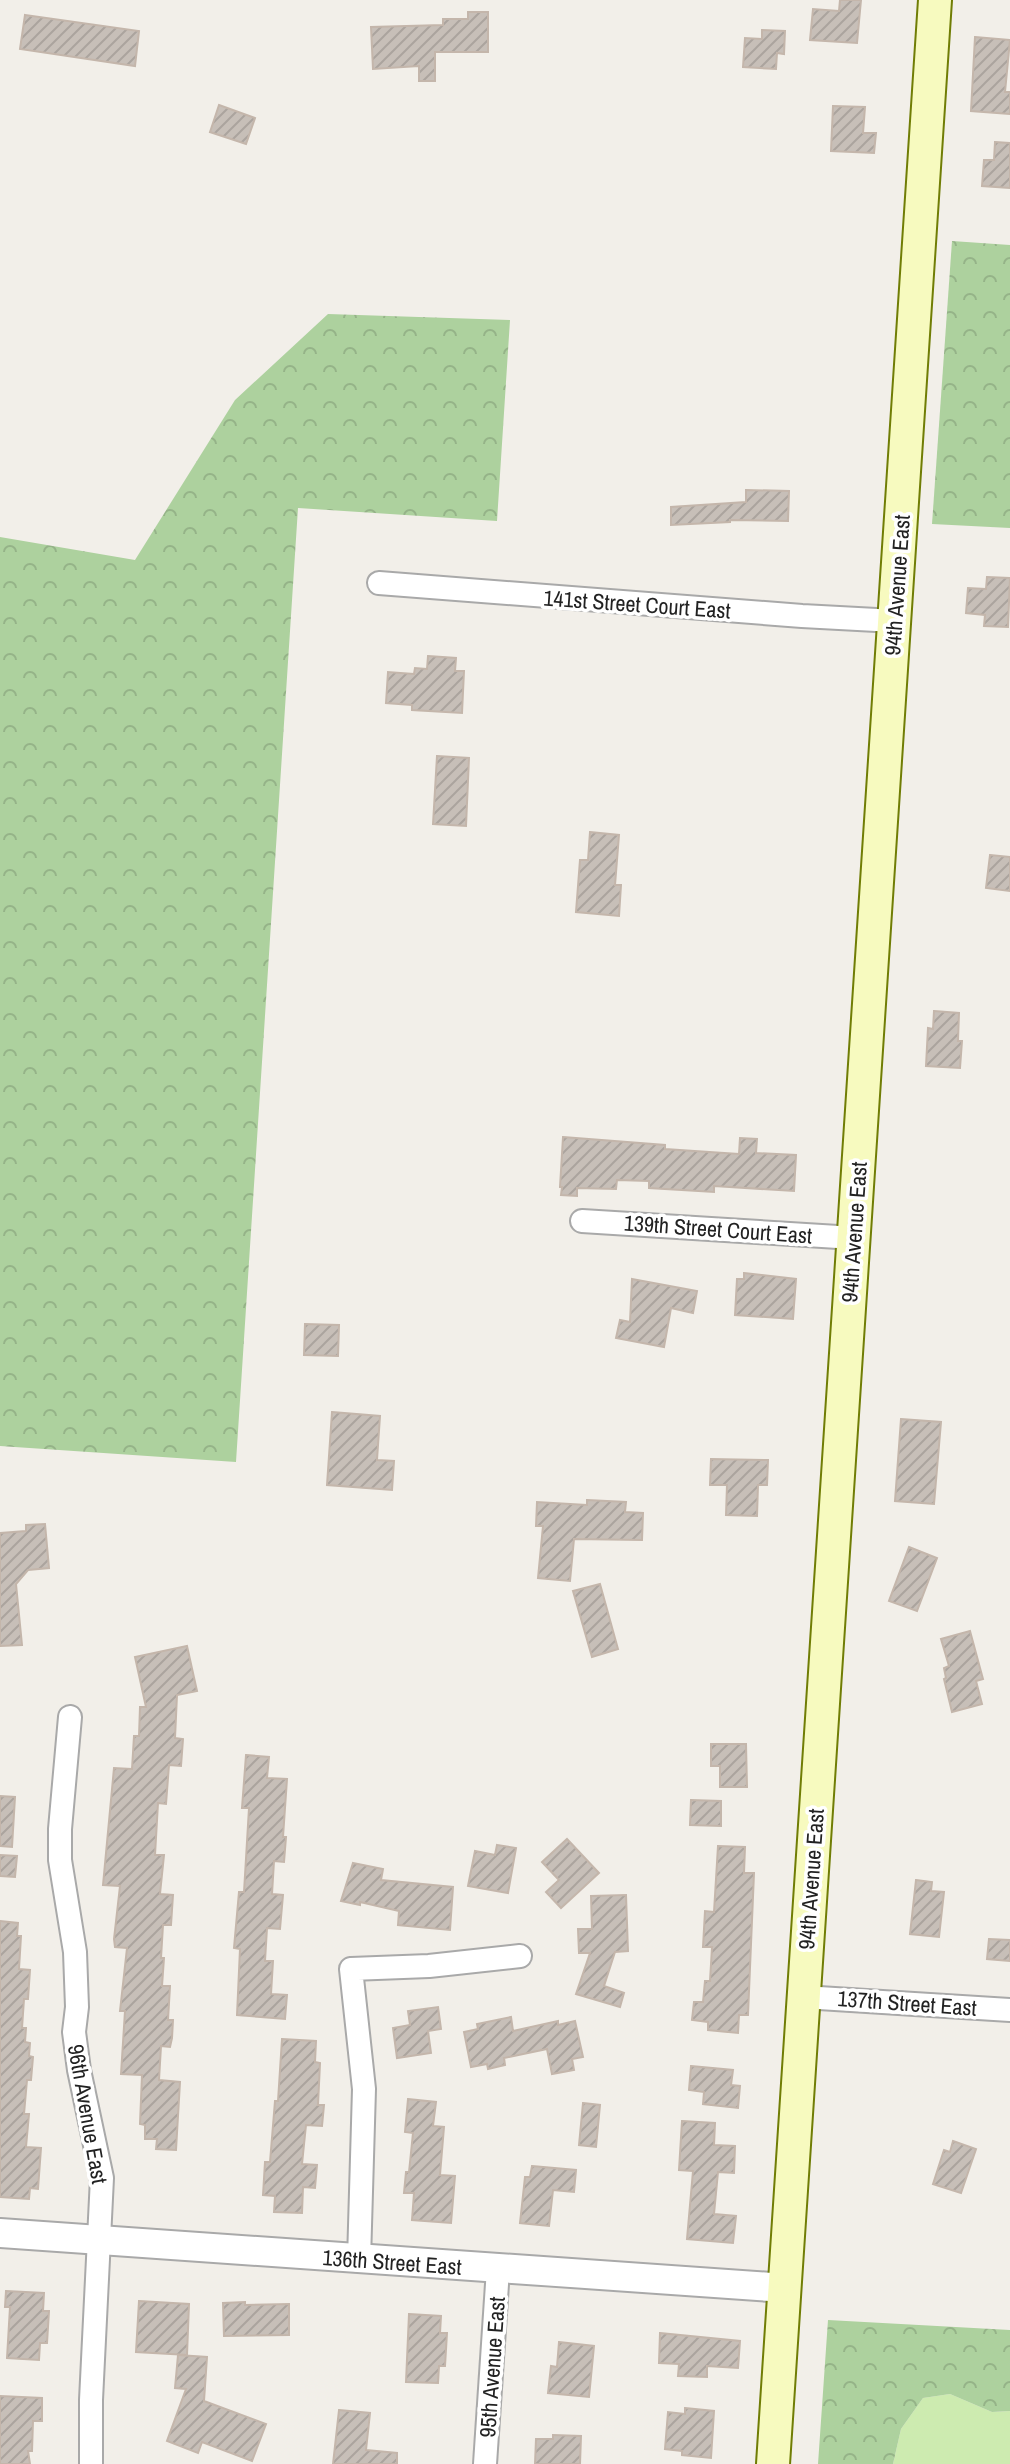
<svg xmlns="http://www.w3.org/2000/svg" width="1010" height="2464" font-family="'Archivo Narrow',sans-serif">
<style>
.grass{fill:#cdebb0}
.forest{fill:url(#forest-crowns)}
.building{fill:url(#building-hatch);stroke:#c4b6ab;stroke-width:2}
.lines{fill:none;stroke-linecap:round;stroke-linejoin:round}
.minor-casing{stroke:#a9a9a9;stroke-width:26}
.tertiary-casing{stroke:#a9a9a9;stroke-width:32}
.secondary-casing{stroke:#707d05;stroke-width:36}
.minor{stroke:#fff;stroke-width:22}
.tertiary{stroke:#fff;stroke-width:28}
.secondary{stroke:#f7fabf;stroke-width:32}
.labels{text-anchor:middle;stroke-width:7;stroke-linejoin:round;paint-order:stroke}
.street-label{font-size:22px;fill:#222;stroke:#fff}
</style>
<defs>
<pattern id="forest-crowns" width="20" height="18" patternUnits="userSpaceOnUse" patternTransform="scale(2)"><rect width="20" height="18" fill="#add19e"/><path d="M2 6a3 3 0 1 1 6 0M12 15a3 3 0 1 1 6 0" fill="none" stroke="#95b388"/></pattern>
<pattern id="building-hatch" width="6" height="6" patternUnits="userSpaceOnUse" patternTransform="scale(2)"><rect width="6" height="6" fill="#c7bfb8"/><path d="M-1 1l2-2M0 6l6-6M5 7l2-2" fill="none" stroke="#aba49e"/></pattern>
</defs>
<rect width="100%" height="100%" fill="#f2efe9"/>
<!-- grass -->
<polygon class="grass" points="950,2394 992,2412 1010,2411 1010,2464 893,2464 901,2429 923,2398"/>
<!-- forest -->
<g class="forest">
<polygon points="952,241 1010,245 1010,528 932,524"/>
<polygon points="328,314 510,320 497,521 298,508 236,1462 0,1446 0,537 135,560 235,400"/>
<polygon points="828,2320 1010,2330 1010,2411 992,2412 950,2394 923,2398 901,2429 893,2464 818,2464"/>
</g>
<!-- building -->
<g class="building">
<polygon points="840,0 861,0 857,43 810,40 813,9 839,11"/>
<polygon points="468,12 488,12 488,52 435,52 435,81 419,81 419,66 373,69 371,27 443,25 443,19 468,19"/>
<polygon points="25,15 139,31 135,66 20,49"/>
<polygon points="762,30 785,31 784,54 777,53 776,69 743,67 745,38 762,39"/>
<polygon points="975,37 1010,40 1005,92 1010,92 1010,114 971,111"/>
<polygon points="219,105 255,118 246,144 210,132"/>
<polygon points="833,106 865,107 863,133 876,133 874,153 831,151"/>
<polygon points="995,142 1010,143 1010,188 982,186 984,160 994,160"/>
<polygon points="746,490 789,491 788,521 730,520 730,522 671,525 671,507 746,502"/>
<polygon points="987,577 1010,578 1008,627 984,626 985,615 966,613 968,588 986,589"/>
<polygon points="428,656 456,658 455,671 464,671 462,713 412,710 412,705 386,703 388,672 414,674 415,668 427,669"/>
<polygon points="437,756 469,758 466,826 433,824"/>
<polygon points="590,832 619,835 615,885 621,885 619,916 576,912 580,860 588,860"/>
<polygon points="990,855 1010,857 1010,891 986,888"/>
<polygon points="934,1011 959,1013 958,1041 962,1041 960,1068 926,1066 928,1028 933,1029"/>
<polygon points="563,1137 665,1145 665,1149 739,1154 740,1138 757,1139 756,1153 796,1155 794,1191 714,1186 714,1192 649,1188 649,1181 617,1180 616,1189 577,1188 577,1196 561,1195 562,1187 560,1187"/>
<polygon points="744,1273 796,1279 793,1319 735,1315 737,1279 744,1279"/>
<polygon points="632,1279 697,1291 693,1313 671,1308 664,1347 616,1338 620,1320 630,1322"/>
<polygon points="305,1324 339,1325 338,1356 304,1355"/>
<polygon points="332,1412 380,1416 377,1460 394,1461 392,1490 327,1485"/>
<polygon points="901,1419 941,1422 934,1504 895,1501"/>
<polygon points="711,1459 768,1460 767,1485 758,1485 757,1516 726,1515 727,1485 710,1485"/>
<polygon points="587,1500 626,1502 625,1512 643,1513 642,1540 574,1539 570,1581 538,1578 543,1526 536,1526 537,1502 587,1505"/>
<polygon points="45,1524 49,1568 28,1570 16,1584 22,1645 0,1646 0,1533 26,1531 26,1525"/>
<polygon points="909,1547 937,1558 917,1611 889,1601"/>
<polygon points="600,1584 618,1649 592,1657 573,1591"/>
<polygon points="970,1631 983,1679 976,1681 982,1704 952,1712 944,1679 946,1678 944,1668 949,1666 941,1639"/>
<polygon points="187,1646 197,1691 177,1695 175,1738 183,1739 181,1766 169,1765 166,1804 158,1803 155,1855 164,1855 160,1894 173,1895 171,1925 163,1925 161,1958 164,1958 162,1986 170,1986 168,2020 173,2020 172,2038 170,2047 161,2046 159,2080 180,2082 176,2150 156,2149 157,2139 145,2139 145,2125 140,2124 142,2075 121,2074 125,2011 120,2011 127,1948 115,1947 114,1939 120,1886 103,1885 114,1768 132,1769 134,1736 139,1736 140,1707 146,1707 135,1657"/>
<polygon points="711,1744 746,1744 747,1787 720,1787 720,1766 711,1766"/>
<polygon points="246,1755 269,1757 267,1778 287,1779 283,1837 286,1837 284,1862 274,1861 272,1894 283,1895 280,1929 267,1928 265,1961 273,1961 271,1994 287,1995 285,2019 237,2015 240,1949 234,1948 239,1892 244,1892 249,1808 242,1808"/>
<polygon points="0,1796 15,1797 12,1847 0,1846"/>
<polygon points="691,1800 721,1801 721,1826 690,1825"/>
<polygon points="567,1839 599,1873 561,1908 546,1892 559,1880 542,1862"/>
<polygon points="497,1845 516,1848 508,1893 468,1886 475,1851 495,1855"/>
<polygon points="718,1846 745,1847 744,1873 754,1873 748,2015 739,2015 738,2033 708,2030 708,2022 692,2020 694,2002 703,2002 705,1981 710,1981 712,1947 703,1947 705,1911 714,1912"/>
<polygon points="0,1855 17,1856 15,1877 0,1876"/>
<polygon points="353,1863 383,1869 381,1880 453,1887 450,1930 398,1925 399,1911 360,1902 360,1905 341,1901"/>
<polygon points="916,1880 932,1882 931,1891 944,1892 939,1937 910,1934"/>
<polygon points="626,1895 628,1951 615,1952 604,1986 624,1993 620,2007 576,1994 590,1953 579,1953 578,1929 592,1929 591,1896"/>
<polygon points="0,1921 18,1923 17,1936 21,1936 19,1969 30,1970 28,1999 24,1999 22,2028 26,2028 25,2042 30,2043 29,2056 33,2057 31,2080 27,2080 24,2114 29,2114 26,2147 41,2148 38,2189 30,2188 29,2199 0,2197"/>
<polygon points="989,1939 1010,1940 1010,1961 987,1959"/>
<polygon points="438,2007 441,2029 428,2031 431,2053 397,2058 393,2028 410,2025 408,2011"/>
<polygon points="511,2017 513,2031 558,2021 558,2025 575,2021 583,2057 572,2059 574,2070 552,2074 547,2049 504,2058 505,2065 488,2069 487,2064 471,2067 464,2032 478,2029 477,2024"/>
<polygon points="282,2039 316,2041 315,2062 320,2063 318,2105 324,2105 322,2126 306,2125 302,2164 317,2165 315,2188 303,2187 302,2213 274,2212 275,2196 263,2195 265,2162 270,2162 275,2101 278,2101"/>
<polygon points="691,2066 733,2070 731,2085 740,2086 738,2108 703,2104 704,2092 689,2090"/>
<polygon points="408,2099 436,2102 433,2126 444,2127 440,2175 455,2176 451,2223 412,2220 414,2193 404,2193 406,2172 409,2172 413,2133 405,2132"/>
<polygon points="583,2103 600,2105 596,2147 579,2145"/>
<polygon points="682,2121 715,2123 714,2145 735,2146 734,2173 718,2172 714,2214 736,2216 733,2243 687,2239 693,2171 679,2170"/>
<polygon points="953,2141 976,2149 961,2193 933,2184 944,2150 950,2152"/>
<polygon points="532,2166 576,2170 574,2192 553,2190 549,2226 520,2223 525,2177 530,2177"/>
<polygon points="6,2291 44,2293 43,2311 49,2311 47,2343 40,2343 39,2360 7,2358 10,2307 5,2307"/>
<polygon points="139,2301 189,2304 187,2355 136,2352"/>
<polygon points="245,2302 245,2305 289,2304 289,2335 224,2336 223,2303"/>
<polygon points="409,2314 441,2316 440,2333 447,2333 445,2366 439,2366 438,2383 406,2382"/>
<polygon points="660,2333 740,2341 738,2368 707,2366 707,2377 678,2376 679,2364 659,2363"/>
<polygon points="559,2342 594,2346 589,2397 548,2393 551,2366 557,2367"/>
<polygon points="178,2355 207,2357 204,2401 266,2424 252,2461 202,2442 198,2453 167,2441 186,2389 175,2388"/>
<polygon points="0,2396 42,2398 42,2421 33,2421 32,2451 28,2451 30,2464 0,2464"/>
<polygon points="685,2408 714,2411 711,2458 682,2455 682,2451 665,2449 668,2412 685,2414"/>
<polygon points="339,2410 370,2413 366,2450 397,2453 397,2464 333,2464"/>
<polygon points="553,2435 581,2436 580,2464 535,2464 536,2439 553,2439"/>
</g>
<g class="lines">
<defs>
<g id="minor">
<polyline points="379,583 802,616 895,621"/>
<polyline points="582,1221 854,1238"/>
<polyline points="70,1717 60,1829 60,1860 75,1952 77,2007 74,2032 79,2070 102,2178 91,2400 91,2464"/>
<polyline points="803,1997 1010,2010"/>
<polyline points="359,2260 364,2089 351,1969 429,1966 520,1956"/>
<polyline points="485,2464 498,2269"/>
</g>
<polyline id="tertiary" points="0,2233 785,2288"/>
<polyline id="secondary" points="773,2464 935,0"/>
</defs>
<!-- minor casing -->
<use href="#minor" class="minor-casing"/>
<!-- tertiary casing -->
<use href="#tertiary" class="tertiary-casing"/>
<!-- secondary casing -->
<use href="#secondary" class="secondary-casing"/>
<!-- minor -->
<use href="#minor" class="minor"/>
<!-- tertiary -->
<use href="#tertiary" class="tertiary"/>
<!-- secondary -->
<use href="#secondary" class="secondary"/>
</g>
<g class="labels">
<!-- street labels -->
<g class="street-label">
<text transform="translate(897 585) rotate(-86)" y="8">94th Avenue East</text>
<text transform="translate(637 604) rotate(4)" y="8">141st Street Court East</text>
<text transform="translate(718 1229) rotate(4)" y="8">139th Street Court East</text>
<text transform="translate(854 1232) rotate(-86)" y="8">94th Avenue East</text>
<text transform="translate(811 1879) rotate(-86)" y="8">94th Avenue East</text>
<text transform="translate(907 2003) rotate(4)" y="8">137th Street East</text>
<text transform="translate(88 2114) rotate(80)" y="8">96th Avenue East</text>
<text transform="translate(392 2262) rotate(4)" y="8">136th Street East</text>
<text transform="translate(492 2367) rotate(-86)" y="8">95th Avenue East</text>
</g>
</g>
</svg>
